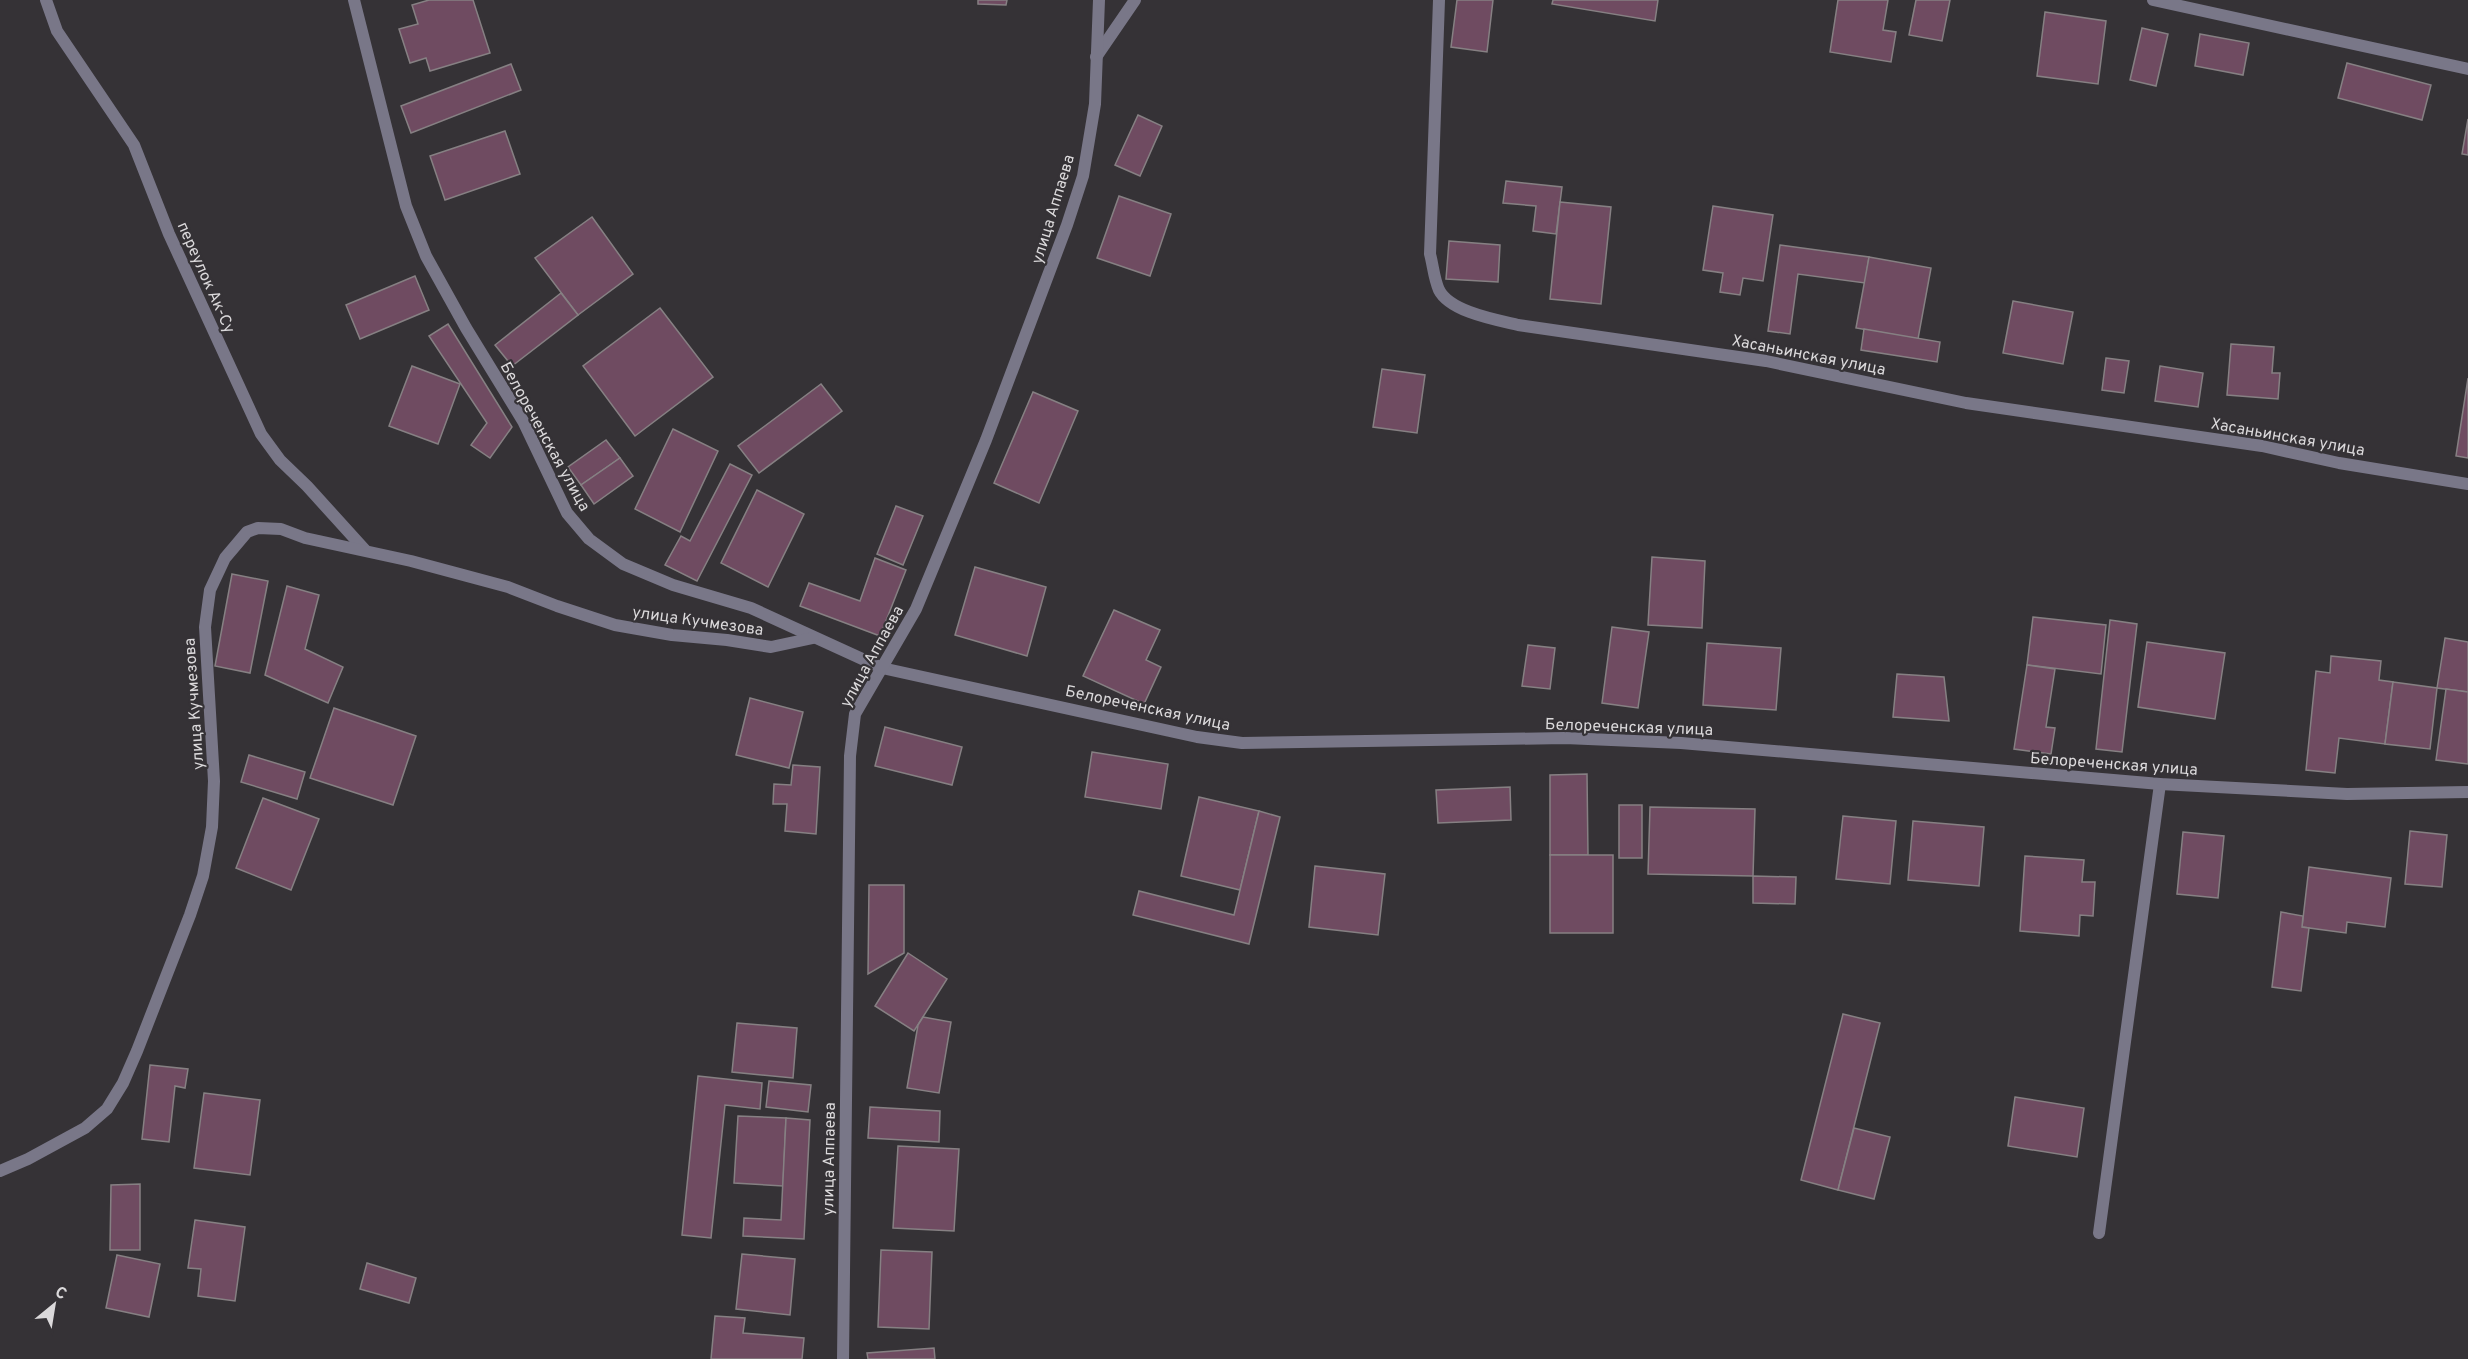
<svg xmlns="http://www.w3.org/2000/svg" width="2468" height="1359" font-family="Overpass,sans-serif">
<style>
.building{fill:#6f4b61;stroke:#868083;stroke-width:1.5}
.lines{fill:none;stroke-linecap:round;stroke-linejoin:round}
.service{stroke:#797788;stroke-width:12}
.minor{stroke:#797788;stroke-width:12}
.labels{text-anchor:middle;stroke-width:4.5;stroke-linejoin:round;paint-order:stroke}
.street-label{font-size:16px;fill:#dbd9db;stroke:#353236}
</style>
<rect width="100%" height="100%" fill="#353236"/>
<!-- building -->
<g class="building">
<polygon points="429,0 473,0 490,53 430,71 426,58 410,63 399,29 418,24 412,5"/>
<polygon points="978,0 1007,0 1006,5 978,4"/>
<polygon points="1457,0 1493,0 1487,52 1451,47"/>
<polygon points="1553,0 1658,0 1655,21 1552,4"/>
<polygon points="1838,0 1888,0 1883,30 1896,32 1891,62 1830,52"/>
<polygon points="1916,0 1950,0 1942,41 1909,35"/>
<polygon points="2045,12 2106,21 2098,84 2037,76"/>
<polygon points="2142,28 2168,34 2156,86 2130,80"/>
<polygon points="2200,34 2249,43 2243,75 2195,66"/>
<polygon points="2347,63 2431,85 2422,120 2338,98"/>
<polygon points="511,64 521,90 411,133 401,106"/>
<polygon points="1138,115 1162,126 1140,176 1115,165"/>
<polygon points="2468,119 2468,155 2462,154"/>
<polygon points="505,131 520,174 445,200 430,156"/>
<polygon points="1506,181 1562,187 1556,234 1533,231 1536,206 1503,203"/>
<polygon points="1119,196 1171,214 1150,276 1097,258"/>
<polygon points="1560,202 1611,207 1601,304 1550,299"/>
<polygon points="1713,206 1773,215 1763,281 1743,278 1740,295 1720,292 1723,273 1703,270"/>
<polygon points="592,217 633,274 578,315 535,258"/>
<polygon points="1449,241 1500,245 1498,282 1446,279"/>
<polygon points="1780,245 1869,257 1865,283 1798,274 1790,334 1768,331"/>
<polygon points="1869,257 1931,268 1918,339 1856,328"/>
<polygon points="415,276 429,310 360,339 346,305"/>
<polygon points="561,293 578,315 512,366 495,345"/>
<polygon points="2013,301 2073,312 2063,364 2003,353"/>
<polygon points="660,308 713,377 635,436 583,366"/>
<polygon points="448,324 512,427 490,458 471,445 487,423 429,336"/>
<polygon points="1864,329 1940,342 1937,362 1861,350"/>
<polygon points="2231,344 2274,347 2272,373 2280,373 2278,399 2227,395"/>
<polygon points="2106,358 2129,361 2124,393 2102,390"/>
<polygon points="412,366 460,384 438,444 389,426"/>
<polygon points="2160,366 2203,373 2198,407 2155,401"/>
<polygon points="1382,369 1425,375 1417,433 1373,427"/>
<polygon points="2468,378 2468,458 2456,456"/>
<polygon points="821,384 842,411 759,473 738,446"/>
<polygon points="1033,392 1078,411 1039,503 994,483"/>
<polygon points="673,429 718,451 680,532 635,509"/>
<polygon points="606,440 620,458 581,485 568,467"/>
<polygon points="620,458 633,476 594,504 581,485"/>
<polygon points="730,464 752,475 697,581 665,565 681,536 690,541"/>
<polygon points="757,490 804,514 768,587 721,563"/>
<polygon points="896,506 923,516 903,565 877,554"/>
<polygon points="1652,557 1705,561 1702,628 1648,625"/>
<polygon points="875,558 906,570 880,636 800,606 809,583 860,601"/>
<polygon points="975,567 1046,587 1027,656 955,635"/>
<polygon points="232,574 268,581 250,673 215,666"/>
<polygon points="287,586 319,595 305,649 343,667 328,703 265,675"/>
<polygon points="1114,610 1160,630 1146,660 1161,667 1144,704 1083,676"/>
<polygon points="2033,617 2106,625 2101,674 2027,665"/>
<polygon points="2110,620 2137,624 2122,752 2096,749"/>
<polygon points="1612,627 1649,632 1638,708 1602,703"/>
<polygon points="2445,638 2468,642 2468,692 2437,688"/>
<polygon points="2147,642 2225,653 2215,719 2138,707"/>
<polygon points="1707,643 1781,648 1776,710 1703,705"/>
<polygon points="1528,645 1555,648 1550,689 1522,686"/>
<polygon points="2331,656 2381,661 2379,680 2393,682 2385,744 2339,738 2335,773 2306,770 2316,671 2330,673"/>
<polygon points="2027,665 2055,669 2046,727 2055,728 2051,754 2014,749"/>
<polygon points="1897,674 1944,677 1949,721 1893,717"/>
<polygon points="2393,682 2437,688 2430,749 2385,744"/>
<polygon points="2446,689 2468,692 2468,764 2436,760"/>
<polygon points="750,698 803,712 789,768 736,755"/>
<polygon points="334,708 416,736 393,805 310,778"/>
<polygon points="885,727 962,747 952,785 875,766"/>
<polygon points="1092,752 1168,764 1161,809 1085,797"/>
<polygon points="249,755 305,772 297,799 241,782"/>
<polygon points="793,765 820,767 816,834 785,831 787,804 773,804 774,784 791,785"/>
<polygon points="1587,774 1588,855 1550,855 1550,775"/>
<polygon points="1510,787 1511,820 1438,823 1436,790"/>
<polygon points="1199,797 1259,811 1240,890 1181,876"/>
<polygon points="263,798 319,819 291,890 236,868"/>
<rect x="1619" y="805" width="23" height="53"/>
<polygon points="1650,807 1755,809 1753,876 1648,874"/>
<polygon points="1259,811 1280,817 1249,944 1133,915 1139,891 1234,915"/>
<polygon points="1843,816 1896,821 1890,884 1836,879"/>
<polygon points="1913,821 1984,827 1979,886 1908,880"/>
<polygon points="2410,831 2447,835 2442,887 2405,884"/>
<polygon points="2183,832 2224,836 2218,898 2177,894"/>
<rect x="1550" y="855" width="63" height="78"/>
<polygon points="2025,856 2084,860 2082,882 2095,882 2093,916 2080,915 2079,936 2020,931"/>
<polygon points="1315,866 1385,874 1378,935 1309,927"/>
<polygon points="2309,867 2391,878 2385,927 2347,922 2346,933 2302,927"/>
<polygon points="1753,876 1796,877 1795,904 1753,903"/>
<polygon points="869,885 904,885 904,953 868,974"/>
<polygon points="2281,912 2303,916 2302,927 2309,928 2301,991 2272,987"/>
<polygon points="908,953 947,979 914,1031 875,1006"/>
<polygon points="1843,1014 1880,1023 1838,1190 1801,1180"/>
<polygon points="923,1017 951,1022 939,1093 907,1088 918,1025"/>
<polygon points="737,1023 797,1028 793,1078 732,1072"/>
<polygon points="150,1065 188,1069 185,1088 175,1086 169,1142 142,1139"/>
<polygon points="698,1076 762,1083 760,1109 725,1105 711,1238 682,1235"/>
<polygon points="769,1081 811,1085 808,1112 766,1107"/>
<polygon points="204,1093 260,1100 250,1175 194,1168"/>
<polygon points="2015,1097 2084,1108 2077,1157 2008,1146"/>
<polygon points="870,1107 940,1111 939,1142 868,1138"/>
<polygon points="738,1116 786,1118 783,1186 734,1183"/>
<polygon points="786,1118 810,1120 804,1239 743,1236 744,1218 781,1220"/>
<polygon points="1854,1128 1890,1137 1874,1199 1838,1190"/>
<polygon points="898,1146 959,1149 954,1231 893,1228"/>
<polygon points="140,1184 140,1250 110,1250 111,1185"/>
<polygon points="195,1220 245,1227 235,1301 198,1296 201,1269 188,1268"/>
<polygon points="881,1250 932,1252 929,1329 878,1327"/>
<polygon points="742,1254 795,1259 790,1315 736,1309"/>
<polygon points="117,1255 160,1264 149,1317 106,1308"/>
<polygon points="367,1263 416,1278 409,1303 360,1289"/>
<polygon points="715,1316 745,1318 743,1333 804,1338 802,1359 711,1359"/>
<polygon points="934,1348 935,1359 868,1359 867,1353"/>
</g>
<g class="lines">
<!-- service -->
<g class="service">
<polyline points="1096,57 1135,0"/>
<polyline points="2099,1233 2160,784"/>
</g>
<!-- minor -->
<g class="minor">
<polyline points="46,0 57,31 134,145 169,234 261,434 280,460 307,486 365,550"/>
<polyline points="354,0 406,206 426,256 466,328 523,421 567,513 589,539 623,564 673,585 751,608 882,668 1197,737 1242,743 1565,738 1681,743 2160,784 2347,794 2468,792"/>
<path d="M 1439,0 L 1430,254 C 1433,265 1434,279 1439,290 C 1450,312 1497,320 1518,325 L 1766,361 L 1966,403 L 2262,446 L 2339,463 L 2468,484"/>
<polyline points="2153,0 2468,69"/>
<polyline points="0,1171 28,1159 85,1128 107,1109 123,1083 137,1051 190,915 203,876 212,827 214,781 205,627 210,590 225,558 247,532 258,528 281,529 305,538 411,561 508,587 557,606 615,625 672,635 727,640 771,647 813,638"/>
<polyline points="843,1359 850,756 855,714 916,609 986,440 1067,225 1083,176 1095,104 1099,0"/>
</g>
</g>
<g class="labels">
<!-- street labels -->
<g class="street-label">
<text transform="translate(1052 209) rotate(-73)" y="6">улица Аппаева</text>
<text transform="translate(207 277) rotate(66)" y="6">переулок Ак-Су</text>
<text transform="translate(1809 354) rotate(11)" y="6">Хасаньинская улица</text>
<text transform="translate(546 436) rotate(61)" y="6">Белореченская улица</text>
<text transform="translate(2288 436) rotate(10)" y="6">Хасаньинская улица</text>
<text transform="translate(698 620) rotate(8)" y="6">улица Кучмезова</text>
<text transform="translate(871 656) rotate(-61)" y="6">улица Аппаева</text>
<text transform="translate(193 704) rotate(-94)" y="6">улица Кучмезова</text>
<text transform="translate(1148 707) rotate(12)" y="6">Белореченская улица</text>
<text transform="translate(1629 726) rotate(2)" y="6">Белореченская улица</text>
<text transform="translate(2114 763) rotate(4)" y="6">Белореченская улица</text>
<text transform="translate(828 1159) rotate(-89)" y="6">улица Аппаева</text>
</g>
</g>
<!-- north arrow -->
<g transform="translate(54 1305) rotate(30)" stroke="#353236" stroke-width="4.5" paint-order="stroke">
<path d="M0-4.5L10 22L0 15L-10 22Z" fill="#dbd9db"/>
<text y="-9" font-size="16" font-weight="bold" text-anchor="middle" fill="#dbd9db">С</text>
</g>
</svg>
